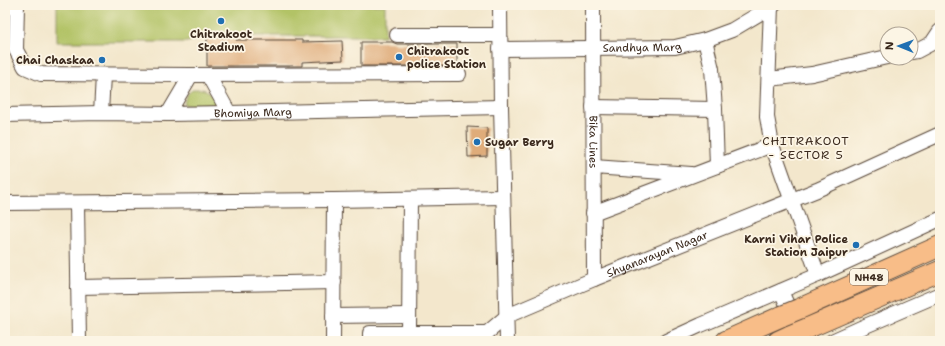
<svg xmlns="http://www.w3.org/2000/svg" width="945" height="346" font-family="'Shantell Sans',sans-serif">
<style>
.green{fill:#b2c366;stroke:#767642}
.building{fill:#dfac7a}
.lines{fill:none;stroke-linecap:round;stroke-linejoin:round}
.minor-casing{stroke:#574638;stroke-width:16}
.highway-casing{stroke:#574638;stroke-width:22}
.minor{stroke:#fff;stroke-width:14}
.highway{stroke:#f8bd88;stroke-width:20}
.highway-bridge-casing{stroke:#574638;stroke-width:22;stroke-linecap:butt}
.highway-bridge{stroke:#f8bd88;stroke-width:20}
.poi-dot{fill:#1f6fb2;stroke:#fcf5e5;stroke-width:1.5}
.labels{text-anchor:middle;stroke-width:3.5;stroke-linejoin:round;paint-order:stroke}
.shield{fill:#fcf5e5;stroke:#75675a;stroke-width:1}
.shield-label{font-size:10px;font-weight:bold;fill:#3b2a1e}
.poi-label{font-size:11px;font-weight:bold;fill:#3b2a1e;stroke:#fcf5e5;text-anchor:start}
.street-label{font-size:11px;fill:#3b2a1e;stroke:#fcf5e5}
.neighbourhood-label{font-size:12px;letter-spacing:1px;fill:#3b2a1e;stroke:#fcf5e5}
</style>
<rect width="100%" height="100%" fill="#fcf5e5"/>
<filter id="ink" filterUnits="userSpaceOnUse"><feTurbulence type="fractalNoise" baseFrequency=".025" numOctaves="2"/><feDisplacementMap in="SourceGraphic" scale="8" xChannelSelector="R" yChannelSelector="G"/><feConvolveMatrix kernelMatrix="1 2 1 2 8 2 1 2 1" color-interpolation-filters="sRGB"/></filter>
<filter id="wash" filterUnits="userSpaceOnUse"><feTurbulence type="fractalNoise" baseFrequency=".012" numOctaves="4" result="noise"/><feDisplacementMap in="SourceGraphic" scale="16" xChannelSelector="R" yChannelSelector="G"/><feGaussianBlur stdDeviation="0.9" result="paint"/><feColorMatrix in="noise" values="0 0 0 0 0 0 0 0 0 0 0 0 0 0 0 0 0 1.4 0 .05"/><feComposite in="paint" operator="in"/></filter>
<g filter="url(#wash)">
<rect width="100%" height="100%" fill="#f3e7cc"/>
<!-- green -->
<g class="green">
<polygon points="57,5 385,5 385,36 253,36 207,37 187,42 57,42"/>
<path d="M 195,89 C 207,88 214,93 217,105 L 184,105 C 185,97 187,92 195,89 Z"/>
</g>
<g id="blocks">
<!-- building -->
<g class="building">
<polygon points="207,37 236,37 236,40 302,40 302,42 342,41 343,60 302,62 302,66 207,66"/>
<polygon points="361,42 392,42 397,44 457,44 457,66 361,66"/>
<polygon points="467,127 487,128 487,156 468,157"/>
</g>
</g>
</g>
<g filter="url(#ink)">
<use href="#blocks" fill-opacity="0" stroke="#574638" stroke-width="1"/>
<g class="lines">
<defs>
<g id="minor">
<polyline points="17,5 16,50 25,67 41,74 191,75 459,74"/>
<polyline points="500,5 501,107 507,341"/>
<path id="s1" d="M 593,5 L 594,279"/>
<polyline points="771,6 767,117 772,145 818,275"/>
<polyline points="397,35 500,35"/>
<polyline points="705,40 712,69 715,109 717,166"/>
<path id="s2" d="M 500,49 L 675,47 L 705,40 L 732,30 L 774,5"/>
<polyline points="911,52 917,51 932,43 940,31"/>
<polyline points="208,75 229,113"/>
<polyline points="769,79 812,74 887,57"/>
<polyline points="593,107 715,109"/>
<polyline points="101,113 103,75"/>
<polyline points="168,114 191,75"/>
<path id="s3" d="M 5,115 L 101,113 L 168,114 L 229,113 L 501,107"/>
<polyline points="594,167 691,174"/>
<polyline points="5,203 334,200 503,197"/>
<polyline points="77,203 79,341"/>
<polyline points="593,213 772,145"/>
<polyline points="78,287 334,282"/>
<polyline points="781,291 803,341"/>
<polyline points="333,316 408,315"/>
<polyline points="409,333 410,199"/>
<polyline points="333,341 334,200"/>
<polyline points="370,341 370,333 487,333"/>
<path id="s4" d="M 474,341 L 487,333 L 507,316 L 594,279 L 817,190 L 940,134"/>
<polyline points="666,341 701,325 818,275 940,219"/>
<polyline points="832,341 863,327 940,294"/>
</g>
<g id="highway">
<polyline points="799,309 940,246"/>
<polyline points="808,328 940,271"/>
<polyline points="726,341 782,316"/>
<polyline points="778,341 791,335"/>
</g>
</defs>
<!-- minor casing -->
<use href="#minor" class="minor-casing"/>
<!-- highway casing -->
<use href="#highway" class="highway-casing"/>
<!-- minor -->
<use href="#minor" class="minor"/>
<!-- highway -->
<use href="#highway" class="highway"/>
<defs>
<g id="highway-bridge">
<polyline points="782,316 799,309"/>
<polyline points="791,335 808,328"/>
</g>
</defs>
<!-- highway-bridge casing -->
<use href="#highway-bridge" class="highway-bridge-casing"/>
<!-- highway-bridge -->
<use href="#highway-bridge" class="highway-bridge"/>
</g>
</g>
<!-- markers -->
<g class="poi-dot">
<circle cx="221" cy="21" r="4"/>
<circle cx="399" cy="57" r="4"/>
<circle cx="102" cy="60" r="4"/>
<circle cx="477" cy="142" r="4"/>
<circle cx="856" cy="245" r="4"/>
</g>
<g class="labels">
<!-- shield labels -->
<rect class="shield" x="850" y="269" width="38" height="16" rx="3"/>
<g class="shield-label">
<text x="869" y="281">NH48</text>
</g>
<!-- poi labels -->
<g class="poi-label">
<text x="221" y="38" text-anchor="middle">Chitrakoot<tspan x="221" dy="13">Stadium</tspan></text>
<text x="407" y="55">Chitrakoot<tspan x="407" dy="13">police Station</tspan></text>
<text x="94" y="64" text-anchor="end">Chai Chaskaa</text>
<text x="485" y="146">Sugar Berry</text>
<text x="848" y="243" text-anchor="end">Karni Vihar Police<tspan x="848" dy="13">Station Jaipur</tspan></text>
</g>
<!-- street labels -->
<g class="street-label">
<text dy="4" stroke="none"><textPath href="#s2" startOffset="142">Sandhya Marg</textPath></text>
<text dy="4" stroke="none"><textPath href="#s3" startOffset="248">Bhomiya Marg</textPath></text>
<text dy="4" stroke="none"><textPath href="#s1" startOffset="137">Bika Lines</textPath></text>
<text dy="4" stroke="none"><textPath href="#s4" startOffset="204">Shyanarayan Nagar</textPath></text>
</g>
<!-- neighbourhood labels -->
<g class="neighbourhood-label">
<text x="806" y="145">CHITRAKOOT<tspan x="806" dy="14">- SECTOR 5</tspan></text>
</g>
</g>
<!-- margin -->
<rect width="945" height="346" fill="none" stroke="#fcf5e5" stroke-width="20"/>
<!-- north arrow -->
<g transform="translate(899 46) rotate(271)"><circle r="19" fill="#fcf5e5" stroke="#afa495"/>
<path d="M0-3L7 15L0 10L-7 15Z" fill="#1f6fb2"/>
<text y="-6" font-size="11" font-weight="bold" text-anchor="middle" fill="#3b2a1e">N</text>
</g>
</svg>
